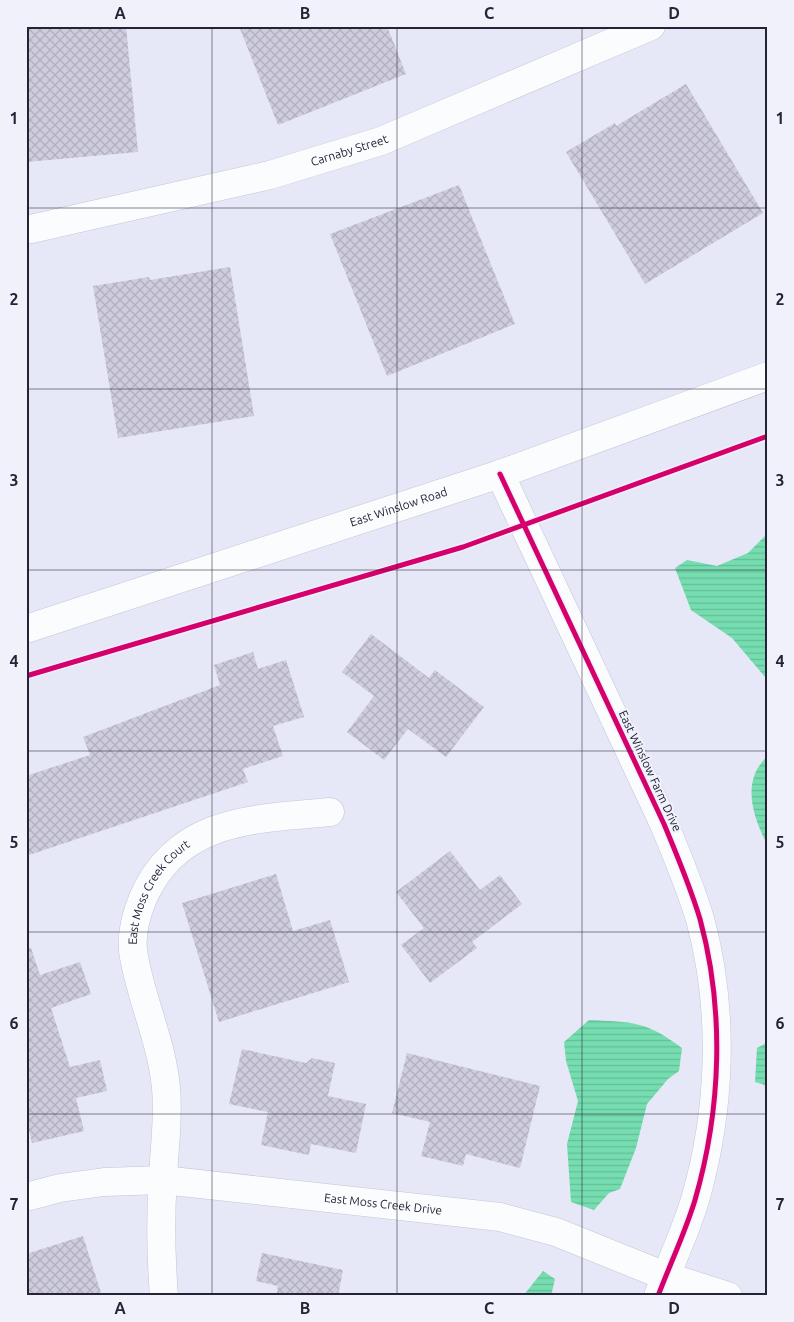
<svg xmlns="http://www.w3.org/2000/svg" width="794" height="1322" font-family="Ubuntu,sans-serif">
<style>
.water{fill:url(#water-rules)}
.building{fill:url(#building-cross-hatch)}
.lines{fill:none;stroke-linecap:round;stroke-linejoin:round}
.minor-casing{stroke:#c3c5d4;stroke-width:29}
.secondary-casing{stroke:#c3c5d4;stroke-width:29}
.minor{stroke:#fbfcfe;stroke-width:28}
.secondary{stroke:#fbfcfe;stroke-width:28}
.cycleway-casing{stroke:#f0f1fb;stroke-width:8}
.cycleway{stroke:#d6006c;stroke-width:5}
.grid{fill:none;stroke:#232536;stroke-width:1;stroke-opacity:0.55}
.labels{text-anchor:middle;stroke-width:4.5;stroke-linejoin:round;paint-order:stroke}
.street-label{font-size:12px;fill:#232536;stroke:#f0f1fb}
.neatline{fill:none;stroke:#232536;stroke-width:2}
.grid-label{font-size:16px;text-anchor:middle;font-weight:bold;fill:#232536}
</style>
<defs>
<pattern id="water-rules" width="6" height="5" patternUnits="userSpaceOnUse" patternTransform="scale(1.25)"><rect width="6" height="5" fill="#75ddaf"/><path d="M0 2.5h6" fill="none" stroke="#65be97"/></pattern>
<pattern id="building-cross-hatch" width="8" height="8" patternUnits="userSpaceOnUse" patternTransform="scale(1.25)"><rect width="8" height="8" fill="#cfcddd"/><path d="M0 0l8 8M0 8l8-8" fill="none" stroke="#b1b0be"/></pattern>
</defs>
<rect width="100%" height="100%" fill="#e6e8f7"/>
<!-- water -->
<g class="water">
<polygon points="768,533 768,684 765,677 732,638 691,610 675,568 687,560 717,566 748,553"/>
<path d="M 768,756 L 768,846 C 753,818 740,780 768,756 Z"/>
<path d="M 589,1020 C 633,1022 646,1021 682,1048 L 679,1071 L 668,1079 L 647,1104 L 636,1148 L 620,1189 L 609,1193 L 594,1210 L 571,1202 L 567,1144 L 578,1101 L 566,1061 L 564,1042 Z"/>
<polygon points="768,1042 768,1086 755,1082 757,1048"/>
<polygon points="543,1271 555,1279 551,1296 523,1296"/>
</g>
<!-- building -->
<g class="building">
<polygon points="26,26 126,26 138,152 26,162"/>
<polygon points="239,26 387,26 406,74 278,125"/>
<polygon points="686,84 763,213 645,284 566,152 615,123 616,126"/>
<polygon points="459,185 515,324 387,376 330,234"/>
<polygon points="230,267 254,416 118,438 93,286 149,277 150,280"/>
<polygon points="371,634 429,678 435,670 484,707 446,757 408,729 384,760 347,732 374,696 342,672"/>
<polygon points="253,652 258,669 286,660 304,717 273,726 283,756 243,769 248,782 26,856 26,776 90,755 83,737 220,685 214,665"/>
<polygon points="450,851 480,890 500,875 522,904 472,942 477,948 430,983 401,945 424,928 396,892"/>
<polygon points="276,874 293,931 330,920 349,982 219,1022 182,903"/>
<polygon points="31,948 40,975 80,962 91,994 51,1008 70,1067 100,1060 107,1091 76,1098 84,1131 32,1143 26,1117 26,949"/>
<polygon points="242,1049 306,1063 312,1058 335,1063 328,1096 366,1104 356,1153 311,1144 309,1155 261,1145 268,1112 229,1104"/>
<polygon points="407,1053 540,1086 520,1168 466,1154 463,1166 421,1156 430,1122 392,1113"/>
<polygon points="83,1236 102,1296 26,1296 26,1254"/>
<polygon points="262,1253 343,1270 338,1296 276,1296 278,1286 256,1281"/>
</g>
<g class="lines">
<defs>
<g id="minor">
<path id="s1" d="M 31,229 L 270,175 L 381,141 L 651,26"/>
<path d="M 500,474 L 664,824 C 677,855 690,886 700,919 C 725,1011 721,1110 695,1200 C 685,1233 670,1264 658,1296"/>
<path id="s2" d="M 26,1197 L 60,1188 L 104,1182 L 163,1180 L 500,1217 L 556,1232 L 665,1276 L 728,1296"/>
<path id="s3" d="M 164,1296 C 161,1257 160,1218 163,1179 C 164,1149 169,1119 166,1088 C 162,1043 142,1002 134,957 C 130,938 136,915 143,898 C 178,818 255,819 330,812"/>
</g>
<g id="secondary">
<path id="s4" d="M 26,629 L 500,474 L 768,376"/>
</g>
</defs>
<!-- minor casing -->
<use href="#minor" class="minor-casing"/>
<!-- secondary casing -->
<use href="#secondary" class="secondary-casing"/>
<!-- minor -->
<use href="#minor" class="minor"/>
<!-- secondary -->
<use href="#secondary" class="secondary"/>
<defs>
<g id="cycleway">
<path d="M 500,474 L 664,824 C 677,855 690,886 700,919 C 725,1011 721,1110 695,1200 C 685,1233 670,1264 658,1296"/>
<polyline points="26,676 463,547 768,436"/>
</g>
</defs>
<!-- cycleway casing -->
<use href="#cycleway" class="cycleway-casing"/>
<!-- cycleway -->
<use href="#cycleway" class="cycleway"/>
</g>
<!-- grid -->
<path class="grid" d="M 212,26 L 212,1296M 397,26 L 397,1296M 582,26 L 582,1296M 26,208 L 768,208M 26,389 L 768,389M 26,570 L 768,570M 26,751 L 768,751M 26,932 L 768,932M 26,1114 L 768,1114"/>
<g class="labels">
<!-- street labels -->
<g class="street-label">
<text dy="4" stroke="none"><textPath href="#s1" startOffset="328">Carnaby Street</textPath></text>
<text dy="4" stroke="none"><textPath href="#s4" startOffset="392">East Winslow Road</textPath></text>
<text transform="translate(650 771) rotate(65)" y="4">East Winslow Farm Drive</text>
<text dy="4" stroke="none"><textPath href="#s3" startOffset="416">East Moss Creek Court</textPath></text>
<text dy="4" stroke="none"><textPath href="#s2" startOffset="360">East Moss Creek Drive</textPath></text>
</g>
</g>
<!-- border -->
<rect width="794" height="1322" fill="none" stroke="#f0f1fb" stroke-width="55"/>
<rect x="28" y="28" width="738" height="1266" class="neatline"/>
<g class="grid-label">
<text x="120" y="19">A</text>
<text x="305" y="19">B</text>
<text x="489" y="19">C</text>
<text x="674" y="19">D</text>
<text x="14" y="124">1</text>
<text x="780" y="124">1</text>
<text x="14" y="305">2</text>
<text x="780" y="305">2</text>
<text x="14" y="486">3</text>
<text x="780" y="486">3</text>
<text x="14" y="667">4</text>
<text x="780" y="667">4</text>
<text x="14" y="848">5</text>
<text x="780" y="848">5</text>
<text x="14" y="1029">6</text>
<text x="780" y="1029">6</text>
<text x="14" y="1210">7</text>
<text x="780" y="1210">7</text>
<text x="120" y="1314">A</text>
<text x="305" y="1314">B</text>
<text x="489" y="1314">C</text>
<text x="674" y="1314">D</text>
</g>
</svg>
